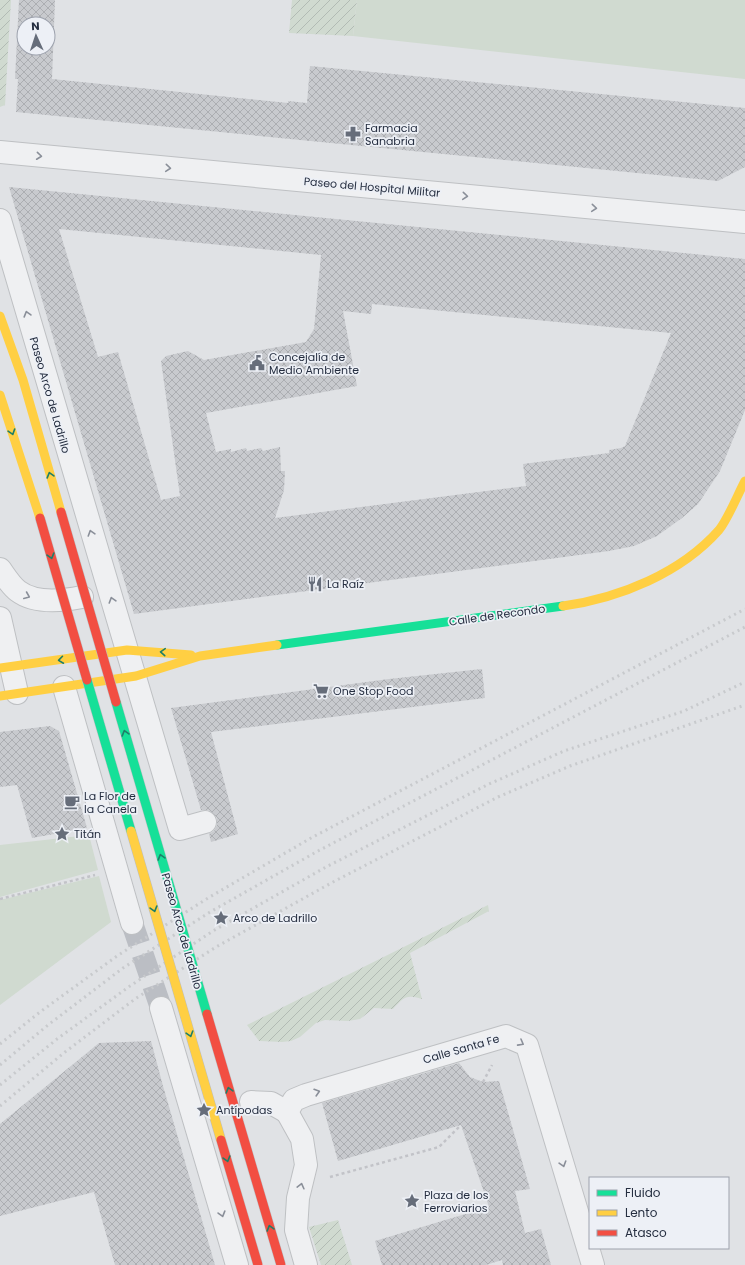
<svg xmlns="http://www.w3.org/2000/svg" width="745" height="1265" font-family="Poppins,sans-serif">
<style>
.grass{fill:#d0dad0}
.garden{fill:url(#garden-furrows)}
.building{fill:url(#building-cross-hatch);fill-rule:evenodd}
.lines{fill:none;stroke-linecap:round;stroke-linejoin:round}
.street-tunnel{stroke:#bbbec4;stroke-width:22;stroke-dasharray:22 11;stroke-linecap:butt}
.street-casing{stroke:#bec0c3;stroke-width:24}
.path{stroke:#c2c3c8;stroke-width:2.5;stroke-dasharray:3 3;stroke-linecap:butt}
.street{stroke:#eff0f2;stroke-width:22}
.fast{stroke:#16e098;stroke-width:9}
.slow{stroke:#ffcf43;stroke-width:9}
.rail{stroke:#c8cacd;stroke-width:3;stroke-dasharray:2 4;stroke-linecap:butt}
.fast-bridge-casing{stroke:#bcbfc3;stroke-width:10;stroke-linecap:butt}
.slow-bridge-casing{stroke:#bcbfc3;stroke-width:10;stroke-linecap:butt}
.jam-bridge-casing{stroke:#bcbfc3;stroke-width:10;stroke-linecap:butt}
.fast-bridge{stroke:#16e098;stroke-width:9}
.slow-bridge{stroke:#ffcf43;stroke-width:9}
.jam-bridge{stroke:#f24e42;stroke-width:9}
.oneway{stroke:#8a8f99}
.oneway2{stroke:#1e7e68}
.labels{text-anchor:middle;stroke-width:3.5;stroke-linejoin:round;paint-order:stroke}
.poi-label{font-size:11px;fill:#252e40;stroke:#edf0f6;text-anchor:start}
.street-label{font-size:11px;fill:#252e40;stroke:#edf0f6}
</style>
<defs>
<pattern id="garden-furrows" width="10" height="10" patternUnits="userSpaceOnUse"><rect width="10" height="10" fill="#d0dad0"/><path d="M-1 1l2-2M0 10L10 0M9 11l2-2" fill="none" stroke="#b2bbb4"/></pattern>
<pattern id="building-cross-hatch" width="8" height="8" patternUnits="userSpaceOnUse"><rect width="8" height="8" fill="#c8cace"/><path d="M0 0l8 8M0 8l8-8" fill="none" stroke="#acaeb2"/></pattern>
</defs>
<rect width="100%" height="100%" fill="#e0e2e5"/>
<!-- grass -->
<g class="grass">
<polygon points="357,0 745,0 745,79 353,36"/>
<polygon points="89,835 98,870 0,897 0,845"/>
<polygon points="99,876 111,922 0,1005 0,900"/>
</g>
<!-- garden -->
<g class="garden">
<polygon points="0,0 11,0 5,105 0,107"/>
<polygon points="292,0 357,0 353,36 289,33"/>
<path d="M 488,905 L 489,911 L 410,953 L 422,999 C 405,994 404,998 393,1009 L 374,1008 L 360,1019 L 348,1021 L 325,1020 L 316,1023 L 300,1037 L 291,1041 L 282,1042 L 259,1041 L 247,1025 Z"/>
<polygon points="338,1220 352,1265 321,1265 309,1227"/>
</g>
<!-- building -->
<g class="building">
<path d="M 19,0 L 55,0 L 52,79 L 288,103 L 288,101 L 307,103 L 310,66 L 745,108 L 745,167 L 718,181 L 16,112 L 18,79 L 15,79 ZM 24,24 L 48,24 L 48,48 L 24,48 Z"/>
<path d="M 9,187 L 745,259 L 745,410 L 720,471 L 698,504 L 682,518 L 657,536 L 634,546 L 609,551 L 134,614 ZM 59,229 L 321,255 L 314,329 L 306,342 L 204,360 L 188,351 L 166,356 L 161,361 L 180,496 L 161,500 L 118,352 L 98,357 ZM 372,304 L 671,333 L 625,446 L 621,448 L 609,450 L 609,453 L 523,464 L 526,486 L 275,518 L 284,490 L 285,471 L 281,471 L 280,447 L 263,451 L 261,448 L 247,451 L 246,448 L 231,452 L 231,449 L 216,452 L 206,413 L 357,386 L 343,311 L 371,314 Z"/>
<polygon points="482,669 485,698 211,732 238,834 211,842 209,834 214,831 217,825 217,818 213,813 208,810 201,810 171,708 389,679"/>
<polygon points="50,726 59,731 87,828 32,838 17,785 0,787 0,732"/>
<polygon points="151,1041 163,1086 215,1265 115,1265 94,1192 0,1216 0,1124 99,1043"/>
<polygon points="459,1063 470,1077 483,1082 499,1081 530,1189 515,1191 525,1233 541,1229 551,1265 503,1265 502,1260 486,1265 382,1265 375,1241 489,1207 461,1125 338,1161 322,1103"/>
</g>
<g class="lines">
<!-- street-tunnel -->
<polyline class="street-tunnel" points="132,923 161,1008"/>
<defs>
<g id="street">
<polyline points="0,152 745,222"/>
<path d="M 0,220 C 58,423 121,626 180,829 L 205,822"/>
<path d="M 0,569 C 5,576 11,586 18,591 C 35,604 62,601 82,597"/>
<polyline points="0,618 17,693"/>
<polyline points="64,687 132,923"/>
<polyline points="161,1008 237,1265"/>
<polyline points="251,1102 271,1103 287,1112"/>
<polyline points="287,1112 294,1100 306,1095 506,1036 527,1045 593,1265"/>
<polyline points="287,1112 302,1139 306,1165 298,1198 296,1230 306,1265"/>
</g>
</defs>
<!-- street casing -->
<use href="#street" class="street-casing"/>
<!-- path -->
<g class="path">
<polyline points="0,899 95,875"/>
<polyline points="483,1082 492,1065"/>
<polyline points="330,1177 439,1147 461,1125"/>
</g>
<!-- street -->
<use href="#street" class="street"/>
<!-- fast -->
<polyline class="fast" points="277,645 563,606"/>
<!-- slow -->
<g class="slow">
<polyline points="0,316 23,380 61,512"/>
<polyline points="0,395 40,518"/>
<path d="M 563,606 C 620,598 681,573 719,530 C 728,519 738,494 745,481"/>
<polyline points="0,668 127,650 191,655"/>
<polyline points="0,696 136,676 200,656 277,645"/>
</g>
<!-- rail -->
<g class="rail">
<polyline points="0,1044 40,1012 117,956 208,898 311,838 745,609"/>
<polyline points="0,1065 48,1025 123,968 210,912 318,851 745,627"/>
<polyline points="0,1085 57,1039 130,986 213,931 326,867 489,784 564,751 684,711 745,682"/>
<polyline points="0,1106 65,1052 135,999 216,947 333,882 498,797 570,766 745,705"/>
</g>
<defs>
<g id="fast-bridge">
<polyline points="87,680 131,831"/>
<polyline points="116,702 207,1014"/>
</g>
<polyline id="slow-bridge" points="131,831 221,1140"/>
<g id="jam-bridge">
<polyline points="61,512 116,702"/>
<polyline points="40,518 87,680"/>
<polyline points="207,1014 281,1265"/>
<polyline points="221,1140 258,1265"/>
</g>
</defs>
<!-- fast-bridge casing -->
<use href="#fast-bridge" class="fast-bridge-casing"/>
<!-- slow-bridge casing -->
<use href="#slow-bridge" class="slow-bridge-casing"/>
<!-- jam-bridge casing -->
<use href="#jam-bridge" class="jam-bridge-casing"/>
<!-- fast-bridge -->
<use href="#fast-bridge" class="fast-bridge"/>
<!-- slow-bridge -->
<use href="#slow-bridge" class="slow-bridge"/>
<!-- jam-bridge -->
<use href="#jam-bridge" class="jam-bridge"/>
</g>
<!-- one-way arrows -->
<defs><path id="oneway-chevron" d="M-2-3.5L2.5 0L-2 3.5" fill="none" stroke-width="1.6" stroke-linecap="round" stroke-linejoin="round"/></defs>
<g class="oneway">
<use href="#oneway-chevron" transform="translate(39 156) rotate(6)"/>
<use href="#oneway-chevron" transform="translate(168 168) rotate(5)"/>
<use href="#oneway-chevron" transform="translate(465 196) rotate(5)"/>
<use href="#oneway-chevron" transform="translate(594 208) rotate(5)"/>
<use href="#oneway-chevron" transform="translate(27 314) rotate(-106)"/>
<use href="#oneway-chevron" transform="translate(91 533) rotate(-107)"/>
<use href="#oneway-chevron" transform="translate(27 596) rotate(23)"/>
<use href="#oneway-chevron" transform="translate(112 600) rotate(-107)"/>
<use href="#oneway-chevron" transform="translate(521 1043) rotate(29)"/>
<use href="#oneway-chevron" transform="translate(317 1092) rotate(-17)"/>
<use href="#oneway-chevron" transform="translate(563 1164) rotate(73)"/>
<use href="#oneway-chevron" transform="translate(301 1186) rotate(-76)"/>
<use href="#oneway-chevron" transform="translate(222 1214) rotate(74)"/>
</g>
<g class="oneway2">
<use href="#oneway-chevron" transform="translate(12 432) rotate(72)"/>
<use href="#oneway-chevron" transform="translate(50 475) rotate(-106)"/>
<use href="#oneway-chevron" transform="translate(51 556) rotate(74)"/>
<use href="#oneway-chevron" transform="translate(163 652) rotate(-176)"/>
<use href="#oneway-chevron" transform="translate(61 660) rotate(172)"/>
<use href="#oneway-chevron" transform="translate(125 733) rotate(-106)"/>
<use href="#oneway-chevron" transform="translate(161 857) rotate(-106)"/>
<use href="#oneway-chevron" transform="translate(154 909) rotate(74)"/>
<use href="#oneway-chevron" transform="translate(190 1034) rotate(73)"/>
<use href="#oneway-chevron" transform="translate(229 1090) rotate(-106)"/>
<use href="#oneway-chevron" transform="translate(227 1159) rotate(74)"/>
<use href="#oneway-chevron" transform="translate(270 1228) rotate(-106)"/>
</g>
<!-- icons -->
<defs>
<symbol id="pharmacy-bare" viewBox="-9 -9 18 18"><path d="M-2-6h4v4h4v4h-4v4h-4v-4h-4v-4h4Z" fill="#666d7a" stroke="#edf0f6" stroke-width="2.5" paint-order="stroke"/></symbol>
<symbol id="civic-bare" viewBox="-9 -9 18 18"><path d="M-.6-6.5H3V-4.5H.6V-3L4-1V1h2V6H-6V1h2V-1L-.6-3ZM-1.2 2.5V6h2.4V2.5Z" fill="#666d7a" stroke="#edf0f6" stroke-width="2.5" paint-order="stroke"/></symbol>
<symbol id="restaurant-bare" viewBox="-9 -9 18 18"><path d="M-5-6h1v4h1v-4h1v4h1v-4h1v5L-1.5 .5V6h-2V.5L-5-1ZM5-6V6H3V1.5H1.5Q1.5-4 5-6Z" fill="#666d7a" stroke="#edf0f6" stroke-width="2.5" paint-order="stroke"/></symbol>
<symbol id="supermarket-bare" viewBox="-9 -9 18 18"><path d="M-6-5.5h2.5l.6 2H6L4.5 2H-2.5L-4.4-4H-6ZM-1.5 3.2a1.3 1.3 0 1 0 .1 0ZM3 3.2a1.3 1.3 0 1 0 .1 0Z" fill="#666d7a" stroke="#edf0f6" stroke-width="2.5" paint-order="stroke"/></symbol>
<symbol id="cafe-bare" viewBox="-9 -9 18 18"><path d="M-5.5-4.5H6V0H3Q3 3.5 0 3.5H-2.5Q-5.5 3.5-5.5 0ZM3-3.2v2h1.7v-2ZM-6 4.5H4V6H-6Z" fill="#666d7a" stroke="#edf0f6" stroke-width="2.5" paint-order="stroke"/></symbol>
<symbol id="sight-bare" viewBox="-9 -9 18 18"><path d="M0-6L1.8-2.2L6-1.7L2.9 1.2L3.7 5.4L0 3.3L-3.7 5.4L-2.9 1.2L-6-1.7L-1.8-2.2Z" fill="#666d7a" stroke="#edf0f6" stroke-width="2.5" paint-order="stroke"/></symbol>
</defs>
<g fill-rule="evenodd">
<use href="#pharmacy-bare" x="342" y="123" width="22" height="22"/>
<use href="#civic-bare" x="246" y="352" width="22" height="22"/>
<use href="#restaurant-bare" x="304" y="573" width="22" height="22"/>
<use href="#supermarket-bare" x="310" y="680" width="22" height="22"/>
<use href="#cafe-bare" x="61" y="791" width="22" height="22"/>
<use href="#sight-bare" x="51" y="823" width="22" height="22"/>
<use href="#sight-bare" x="210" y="907" width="22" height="22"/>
<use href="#sight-bare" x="193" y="1099" width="22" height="22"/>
<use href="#sight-bare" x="401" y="1190" width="22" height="22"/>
</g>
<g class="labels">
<!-- poi labels -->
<g class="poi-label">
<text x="365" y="132">Farmacia<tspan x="365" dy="13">Sanabria</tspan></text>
<text x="269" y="361">Concejalía de<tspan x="269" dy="13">Medio Ambiente</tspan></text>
<text x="327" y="588">La Raíz</text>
<text x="333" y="695">One Stop Food</text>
<text x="84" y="800">La Flor de<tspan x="84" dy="13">la Canela</tspan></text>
<text x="74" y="838">Titán</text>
<text x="233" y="922">Arco de Ladrillo</text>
<text x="216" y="1114">Antípodas</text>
<text x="424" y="1199">Plaza de los<tspan x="424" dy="13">Ferroviarios</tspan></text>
</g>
<!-- street labels -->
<g class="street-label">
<text transform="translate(372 187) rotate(5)" y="4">Paseo del Hospital Militar</text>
<text transform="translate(50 395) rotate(74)" y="4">Paseo Arco de Ladrillo</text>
<text transform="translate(497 615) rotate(-8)" y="4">Calle de Recondo</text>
<text transform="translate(182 931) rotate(74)" y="4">Paseo Arco de Ladrillo</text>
<text transform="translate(461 1049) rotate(-16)" y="4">Calle Santa Fe</text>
</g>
</g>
<!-- legend -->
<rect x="589" y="1177" width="140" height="72" fill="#edf0f6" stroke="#9da2ad"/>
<rect x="597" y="1190" width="20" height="6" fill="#16e098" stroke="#9da2ad"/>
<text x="625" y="1197" font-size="12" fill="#252e40">Fluido</text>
<rect x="597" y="1210" width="20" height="6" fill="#ffcf43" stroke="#9da2ad"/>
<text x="625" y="1217" font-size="12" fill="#252e40">Lento</text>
<rect x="597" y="1230" width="20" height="6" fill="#f24e42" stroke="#9da2ad"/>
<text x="625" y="1237" font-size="12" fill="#252e40">Atasco</text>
<!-- north arrow -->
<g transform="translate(36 36) rotate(357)"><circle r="19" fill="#edf0f6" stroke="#9da2ad"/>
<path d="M0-3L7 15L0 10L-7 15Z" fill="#666d7a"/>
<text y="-6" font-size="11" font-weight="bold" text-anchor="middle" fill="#252e40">N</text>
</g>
</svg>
